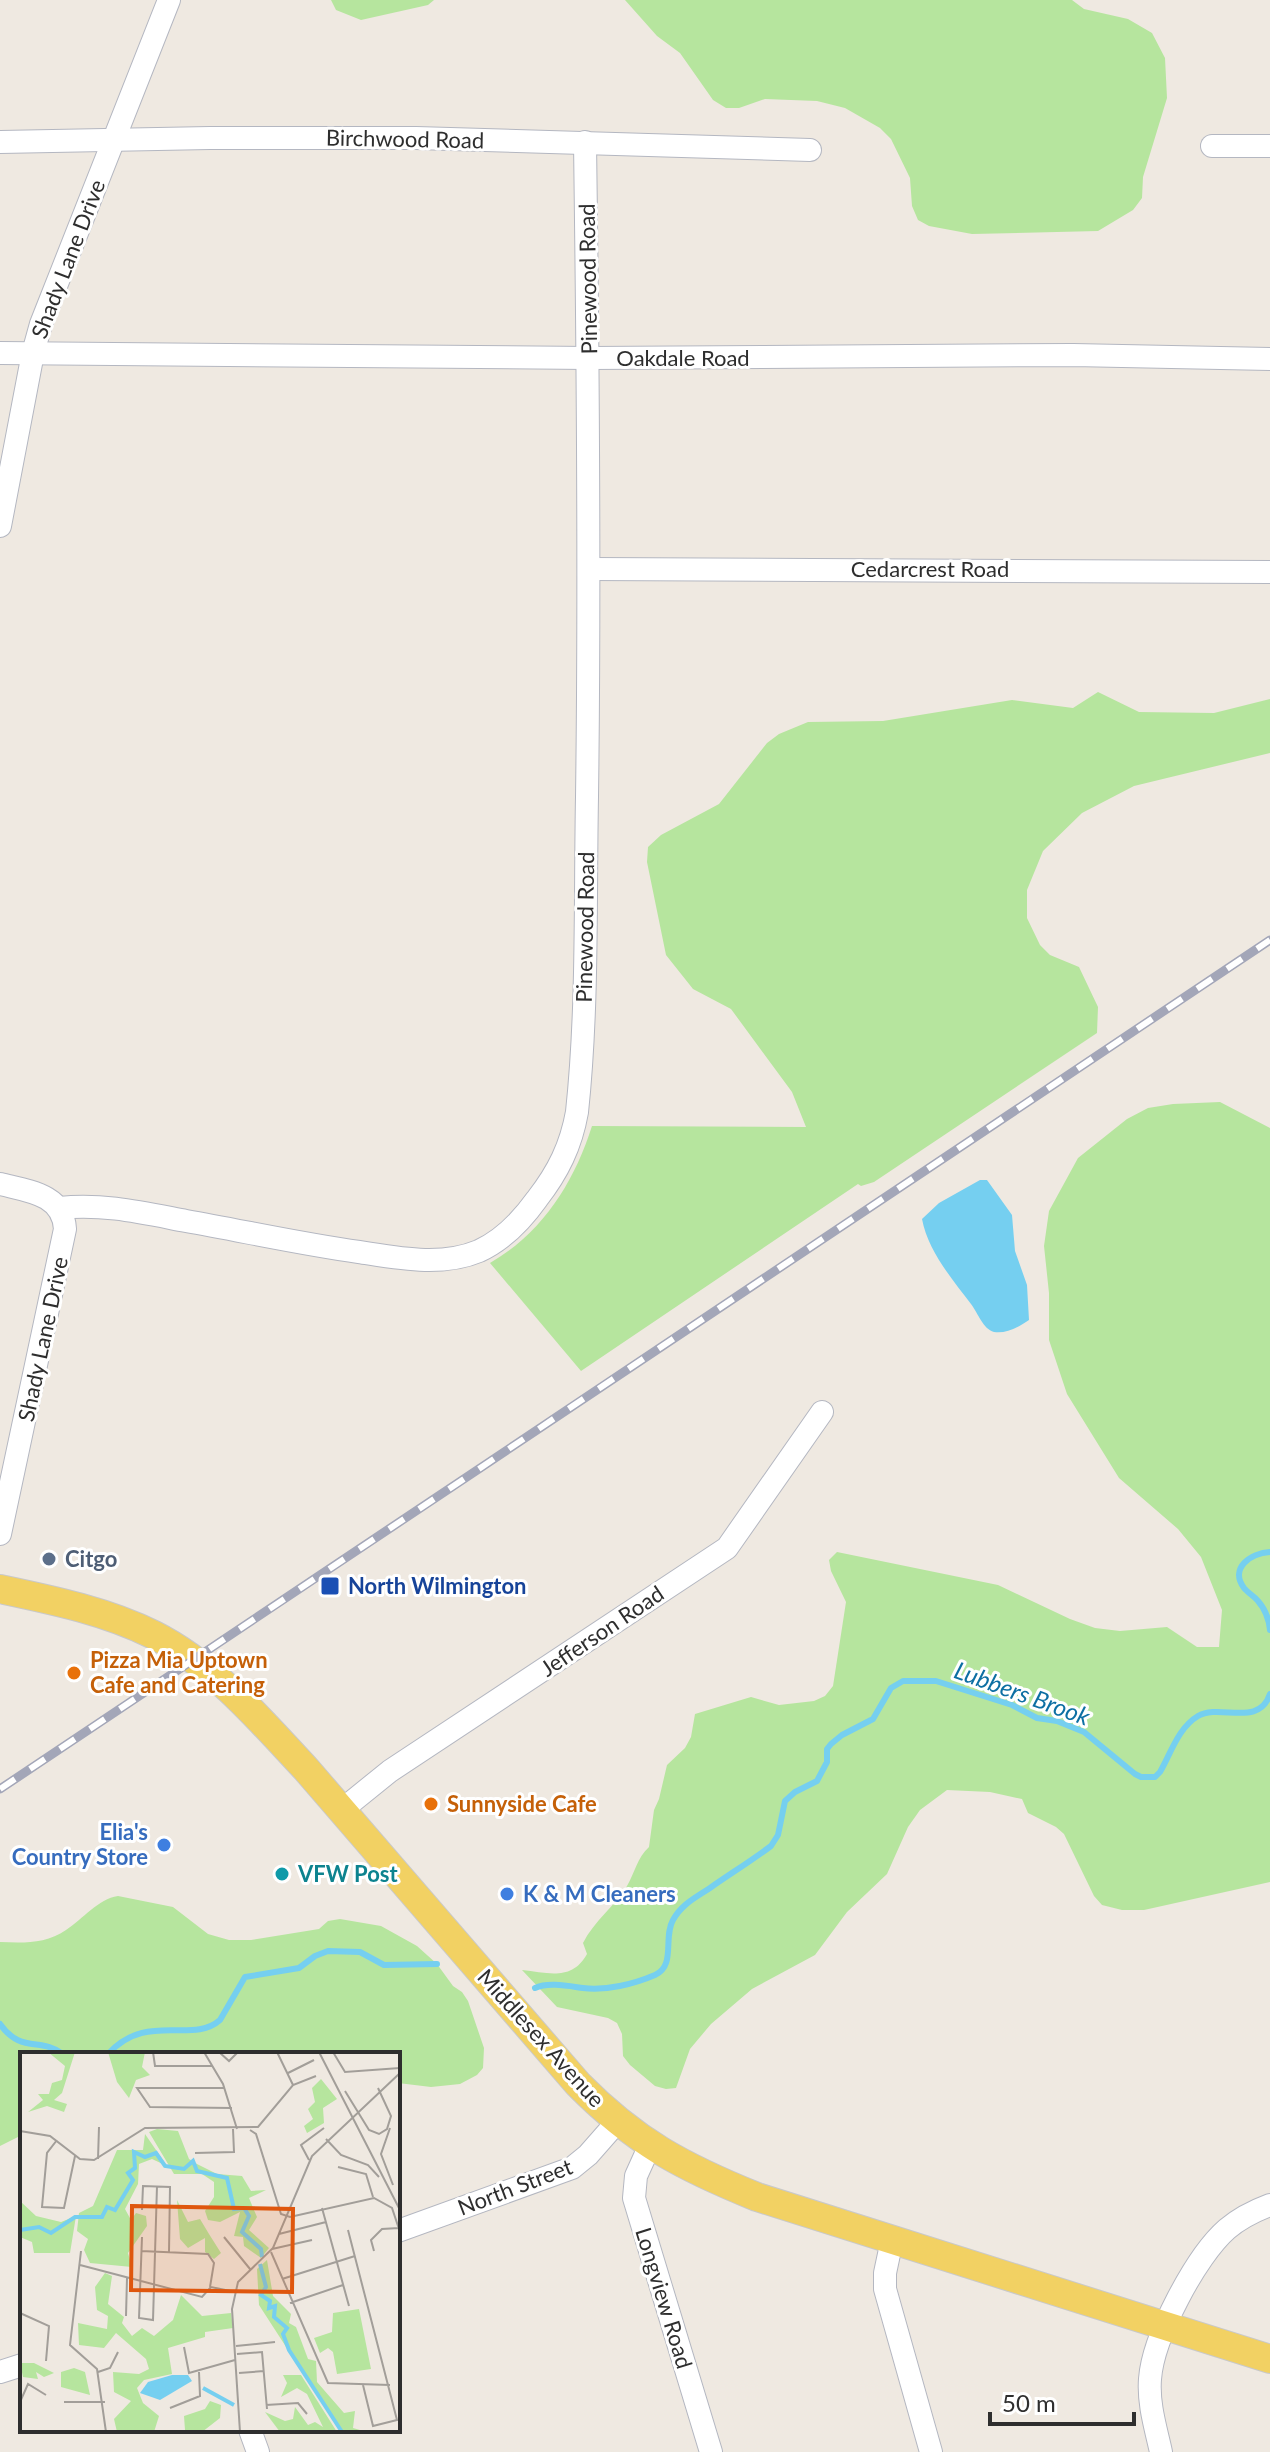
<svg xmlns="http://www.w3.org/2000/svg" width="1270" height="2452" font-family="Lato,sans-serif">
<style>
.green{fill:#b6e59e}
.water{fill:#75cff0}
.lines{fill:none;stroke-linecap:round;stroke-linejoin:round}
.stream{stroke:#75cff0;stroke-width:6}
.minor-casing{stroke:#b4b7c1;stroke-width:24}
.major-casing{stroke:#c9c9c9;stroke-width:30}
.minor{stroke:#fff;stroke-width:22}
.major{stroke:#f2d163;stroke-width:28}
.rail-casing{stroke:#a3a6b8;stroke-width:9}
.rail{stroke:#fff;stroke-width:6;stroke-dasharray:18;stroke-linecap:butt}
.service-dot{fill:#5c6f8a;stroke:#fff;stroke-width:3}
.transit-dot{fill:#1a4fb4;stroke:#fff;stroke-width:3}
.food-dot{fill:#e8710a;stroke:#fff;stroke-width:3}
.shop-dot{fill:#3f7fe0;stroke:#fff;stroke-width:3}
.culture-dot{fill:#0f9aa8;stroke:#fff;stroke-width:3}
.labels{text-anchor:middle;stroke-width:6;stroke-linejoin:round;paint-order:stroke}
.street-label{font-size:22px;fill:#2e2e2e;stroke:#fff}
.service-label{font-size:22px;font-weight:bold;fill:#4e5e75;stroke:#fff;text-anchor:start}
.transit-label{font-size:22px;font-weight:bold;fill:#164399;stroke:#fff;text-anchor:start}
.food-label{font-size:22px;font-weight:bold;fill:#c56008;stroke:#fff;text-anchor:start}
.shop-label{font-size:22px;font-weight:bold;fill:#366cbe;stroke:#fff;text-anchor:end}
.culture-label{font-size:22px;font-weight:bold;fill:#0d838f;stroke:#fff;text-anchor:start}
.water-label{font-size:24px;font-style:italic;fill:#0d6fa3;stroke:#fff}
.inset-river{fill:none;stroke:#75cff0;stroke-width:4}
.inset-road{fill:none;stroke:#a29e99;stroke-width:2}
.view{fill:#df570e;fill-opacity:0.15;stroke:#df570e;stroke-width:4}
.inset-edge{fill:none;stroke:#2e2e2e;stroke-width:4}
</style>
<rect width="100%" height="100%" fill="#efe9e1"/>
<!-- green -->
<g class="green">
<polygon points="331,0 434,0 428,5 361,20 336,10"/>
<polygon points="625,0 1072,0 1084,9 1128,19 1152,33 1165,58 1167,98 1143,177 1142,198 1133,210 1098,231 972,234 929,226 918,220 912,206 910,178 891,139 880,128 845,108 817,101 765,99 739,108 726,108 713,100 680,53 657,36"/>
<path d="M 1098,692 L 1139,712 L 1214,713 L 1270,699 L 1270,753 L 1134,786 L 1082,813 L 1043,851 L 1027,890 L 1027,918 L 1040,945 L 1050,955 L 1079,967 L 1098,1007 L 1097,1033 L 874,1182 L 861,1186 L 858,1184 L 581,1371 L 490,1263 C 542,1233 574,1183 592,1126 L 806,1127 L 792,1092 L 731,1009 L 693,989 L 666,955 L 647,862 L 648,847 L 661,835 L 719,804 L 767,743 L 779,734 L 808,722 L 883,721 L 1012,700 L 1073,708 Z"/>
<path d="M 1220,1102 L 1270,1128 L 1270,1882 L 1144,1910 L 1122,1910 L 1102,1905 L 1094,1896 L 1064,1834 L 1056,1827 L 1028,1813 L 1022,1799 L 990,1792 L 947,1790 L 920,1810 L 908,1827 L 887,1874 L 847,1912 L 815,1955 L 752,1989 L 711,2024 L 690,2049 L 676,2088 L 666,2089 L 655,2086 L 630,2065 L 623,2056 L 622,2034 L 617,2023 L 608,2018 L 557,2007 L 522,1970 C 549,1973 572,1981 587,1954 L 583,1943 C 594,1921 615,1906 627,1886 C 635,1872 637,1858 649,1847 L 654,1810 L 659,1799 L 667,1765 L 685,1748 L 691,1737 L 695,1714 L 751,1697 L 779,1705 L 814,1701 L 825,1696 L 833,1686 L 846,1602 L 831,1571 L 829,1560 L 837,1552 L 998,1585 L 1070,1619 L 1095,1628 L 1120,1631 L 1167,1627 L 1197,1647 L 1219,1647 L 1222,1610 L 1201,1557 L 1178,1529 L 1119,1478 L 1067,1394 L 1049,1340 L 1049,1293 L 1044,1246 L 1049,1211 L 1078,1158 L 1127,1119 L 1148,1108 L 1173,1104 Z"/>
<path d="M 118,1896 L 173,1907 L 208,1934 L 229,1940 L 251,1940 L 319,1929 L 328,1921 L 340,1919 L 381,1926 L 417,1946 L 437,1964 L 453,1986 L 462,1992 L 468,2001 L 484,2048 L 483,2068 L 477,2075 L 460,2084 L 431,2087 L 398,2083 L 398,2054 L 22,2054 L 22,2135 L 0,2146 L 0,1942 C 23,1943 46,1944 66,1930 C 83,1919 98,1899 118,1896 Z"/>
</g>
<!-- water -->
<path class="water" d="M 980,1180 L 987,1180 L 1012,1215 L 1015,1251 L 1027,1285 L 1029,1320 C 1019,1327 1006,1334 994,1332 C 983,1329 978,1313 971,1304 C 952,1279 928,1251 922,1219 L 939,1203 Z"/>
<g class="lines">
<!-- stream -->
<g class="stream">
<path d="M 1270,1552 C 1251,1553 1229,1568 1244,1588 C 1248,1593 1254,1596 1258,1601 C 1265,1609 1269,1620 1270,1630"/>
<path d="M 535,1988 C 548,1982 568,1986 583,1988 C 606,1991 634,1984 655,1975 C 676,1966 663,1937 673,1920 C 682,1904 695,1898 710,1888 C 730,1874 751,1861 771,1846 L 778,1835 L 785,1801 L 795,1792 L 817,1781 L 827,1762 L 827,1749 L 831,1744 L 842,1735 L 873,1719 L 891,1688 L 903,1681 L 936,1681 L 1012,1705 L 1037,1718 L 1057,1721 L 1084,1732 L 1135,1774 L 1141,1777 L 1155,1777 L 1160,1772 C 1171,1753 1178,1728 1198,1716 C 1220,1703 1259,1728 1270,1694"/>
<path d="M 0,2024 C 21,2054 41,2037 63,2054"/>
<path d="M 108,2054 C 147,2011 192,2045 220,2020 L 245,1977 L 299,1968 L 315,1956 L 328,1951 L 360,1952 L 384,1965 L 437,1964"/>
</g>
<defs>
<g id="minor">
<polyline points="0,142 210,138 416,138 810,150"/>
<polyline points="1212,146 1270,146"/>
<polyline points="0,353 589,358 1073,355 1270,359"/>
<polyline points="0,526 33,353 41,324 169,0"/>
<polyline points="589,569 1270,572"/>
<path d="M 0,1184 C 28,1191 63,1194 65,1229 L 0,1534"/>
<path d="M 60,1208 C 102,1203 144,1213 186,1221 C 243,1231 301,1244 359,1252 C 398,1258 441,1267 479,1251 C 503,1240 522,1220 537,1199 C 558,1172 571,1146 577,1112 C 588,1008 585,902 587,797 C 590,578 588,360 585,142"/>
<polyline points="343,1809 390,1771 727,1548 822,1412"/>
<polyline points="650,2145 636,2176 634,2198 711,2452"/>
<polyline points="398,2231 572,2168 588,2155 617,2122"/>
<polyline points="892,2240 885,2273 885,2289 931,2452"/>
<polyline points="0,2372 22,2365"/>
<polyline points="250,2430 258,2452"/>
<path d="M 1161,2452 C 1156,2429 1148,2404 1150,2379 C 1153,2337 1196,2256 1227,2229 C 1240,2218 1254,2211 1270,2205"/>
</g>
<path id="major" d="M 0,1589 C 52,1600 106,1611 154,1635 C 215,1666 260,1720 306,1769 L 578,2084 C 635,2142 683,2167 757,2197 L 1270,2359"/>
</defs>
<!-- minor casing -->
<use href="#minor" class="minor-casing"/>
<!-- major casing -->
<use href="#major" class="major-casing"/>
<!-- minor -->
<use href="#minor" class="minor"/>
<!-- major -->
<use href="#major" class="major"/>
<defs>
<polyline id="rail" points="0,1789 1270,940"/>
</defs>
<!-- rail casing -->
<use href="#rail" class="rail-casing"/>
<!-- rail -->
<use href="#rail" class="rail"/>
</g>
<!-- markers -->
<circle class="service-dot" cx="49" cy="1559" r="8"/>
<rect class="transit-dot" x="320" y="1576" width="20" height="20" rx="4"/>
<g class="food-dot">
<circle cx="74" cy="1673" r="8"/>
<circle cx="431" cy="1804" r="8"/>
</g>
<g class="shop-dot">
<circle cx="164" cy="1845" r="8"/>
<circle cx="507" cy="1894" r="8"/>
</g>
<circle class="culture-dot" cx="282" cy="1874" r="8"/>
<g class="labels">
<!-- street labels -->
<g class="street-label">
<text transform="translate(405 139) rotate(1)" y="8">Birchwood Road</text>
<text transform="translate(68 259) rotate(-69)" y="8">Shady Lane Drive</text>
<text transform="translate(588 279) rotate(-91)" y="8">Pinewood Road</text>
<text x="683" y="366">Oakdale Road</text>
<text x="930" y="577">Cedarcrest Road</text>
<text transform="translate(585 927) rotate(-89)" y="8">Pinewood Road</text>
<text transform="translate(43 1339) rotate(-78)" y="8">Shady Lane Drive</text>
<text transform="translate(602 1631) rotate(-34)" y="8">Jefferson Road</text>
<text transform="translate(541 2038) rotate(48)" y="8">Middlesex Avenue</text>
<text transform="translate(515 2187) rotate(-21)" y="8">North Street</text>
<text transform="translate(664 2298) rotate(73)" y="8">Longview Road</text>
</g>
<!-- service labels -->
<g class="service-label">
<text x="65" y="1567">Citgo</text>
</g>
<!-- transit labels -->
<g class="transit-label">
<text x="348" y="1594">North Wilmington</text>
</g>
<!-- food labels -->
<g class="food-label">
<text x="90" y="1668">Pizza Mia Uptown<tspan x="90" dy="25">Cafe and Catering</tspan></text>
<text x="447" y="1812">Sunnyside Cafe</text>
</g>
<!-- shop labels -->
<g class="shop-label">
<text x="148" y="1840">Elia's<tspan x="148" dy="25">Country Store</tspan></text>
<text x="523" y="1902" text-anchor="start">K &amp; M Cleaners</text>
</g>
<!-- culture labels -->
<g class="culture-label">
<text x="298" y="1882">VFW Post</text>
</g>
<!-- water labels -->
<g class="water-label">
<text transform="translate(1022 1694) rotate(20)" y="8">Lubbers Brook</text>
</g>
</g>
<!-- overview -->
<g transform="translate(20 2052)">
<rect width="380" height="380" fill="#efe9e1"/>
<path d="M 28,0 L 55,0 L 42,41 L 34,48 L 47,52 L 44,60 L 27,54 L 8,60 L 23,48 L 18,42 L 29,42 L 32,31 L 42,28 L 45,14 ZM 88,0 L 125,0 L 122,15 L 130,23 L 116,28 L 109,46 L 97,30 ZM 301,27 L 317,47 L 303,56 L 304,71 L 287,81 L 284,74 L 293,67 L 288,57 L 295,50 L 292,36 ZM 137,77 L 158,79 L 169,107 L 177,112 L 197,122 L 222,124 L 231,139 L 246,138 L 229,146 L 237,165 L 229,178 L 249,196 L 241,206 L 224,194 L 223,185 L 214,184 L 220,160 L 200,170 L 188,168 L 185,159 L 194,145 L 194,130 L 182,122 L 154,122 L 129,80 ZM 125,82 L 147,114 L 132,107 L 119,112 L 118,132 L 105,157 L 111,168 L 116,161 L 126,164 L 127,174 L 108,201 L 112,215 L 70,211 L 64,198 L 68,187 L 57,179 L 59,161 L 73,154 L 97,98 L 123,98 ZM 157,148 L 168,170 L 180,167 L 189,182 L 201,201 L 194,207 L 185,200 L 185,186 L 168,196 L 160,187 ZM 0,149 L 16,164 L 41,170 L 56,164 L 50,201 L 14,201 L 12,190 L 0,185 ZM 247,208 L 253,244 L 271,262 L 269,271 L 276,275 L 288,307 L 296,309 L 297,330 L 324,361 L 335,359 L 333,376 L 347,380 L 321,380 L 239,253 L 237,217 ZM 85,221 L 92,224 L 88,252 L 104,265 L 102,271 L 112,284 L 122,276 L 134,284 L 153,268 L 161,243 L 182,264 L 211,261 L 213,276 L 185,280 L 185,285 L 148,296 L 152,322 L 124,328 L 117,336 L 123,351 L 139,364 L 134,380 L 97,380 L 94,367 L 111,349 L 94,340 L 93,320 L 119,322 L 129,317 L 126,307 L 96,281 L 84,296 L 59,293 L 58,271 L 87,277 L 88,264 L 77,258 L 75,235 ZM 339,257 L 351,317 L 317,322 L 313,300 L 308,296 L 300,301 L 294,286 L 312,280 L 313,261 ZM 0,311 L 14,311 L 34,321 L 24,325 L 16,320 L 18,327 L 3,325 ZM 54,316 L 65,320 L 70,343 L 41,335 L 41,320 ZM 263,323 L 281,323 L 317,380 L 260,380 L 245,360 L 265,369 L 273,367 L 275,355 L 288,373 L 295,370 L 303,375 L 287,342 L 277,336 L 261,345 L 267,331 ZM 190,349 L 201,353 L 200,366 L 182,380 L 153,380 L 165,378 L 164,364 L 185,357 Z" fill="#b6e59e"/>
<path d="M 152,323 L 168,323 L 172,329 L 140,348 L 120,341 L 128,330 Z" fill="#75cff0"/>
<path class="inset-river" d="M 0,178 L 19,175 L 31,181 L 55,165 L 82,165 L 87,155 L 95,158 L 113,128 L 108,121 L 115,116 L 114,100 L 125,105 L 136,101 L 145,114 L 164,117 L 173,109 L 177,119 L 207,126 L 214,157 L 224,156 L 229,164 L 222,180 L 241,197 L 242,205M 240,212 L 246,235 L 241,243 L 250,249 L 249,256 L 255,254 L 254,265 L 267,276 L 263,282 L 269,298 L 322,380M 183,336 L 214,353"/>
<path class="inset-road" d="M 133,0 L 135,14 L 193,14M 184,0 L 203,32 L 217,77M 199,0 L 209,9 L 218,0M 257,0 L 273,33M 299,0 L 380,158M 313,0 L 325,20 L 380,16M 268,21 L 294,8M 205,36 L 117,36 L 130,55 L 212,56M 325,39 L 349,78 L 359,82 L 367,77 L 371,64 L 358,36M 370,76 L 361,102 L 373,133M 230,78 L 236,82 L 261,162 L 270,165 L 354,146 L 372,156 L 380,180M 0,79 L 30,84 L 60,107 L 74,108 L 125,76 L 238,75 L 273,33 L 296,24M 306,87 L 321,103 L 348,113 L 359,125M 37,88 L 27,101 L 22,155 L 44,156 L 55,104M 175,101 L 214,100 L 213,77M 78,107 L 79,75M 289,108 L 281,93 L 304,76M 318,115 L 346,122 L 353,145M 302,156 L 329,254M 122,158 L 123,134 L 150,135 L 149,200M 328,178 L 377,368 L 353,374 L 343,333M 259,182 L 306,170M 122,185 L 119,266 L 133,268 L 137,134M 204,185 L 230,217M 252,197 L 292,188M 61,199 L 50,293 L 77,317 L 86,380M 121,199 L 188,202 L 194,211 L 190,235M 354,199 L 351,188 L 362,177 L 379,176M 251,200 L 308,331 L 370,333M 60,213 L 182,245 L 191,235 L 215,240M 262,227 L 335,204M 270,251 L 323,233M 0,261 L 29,274 L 26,309M 106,264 L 107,226M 216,294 L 255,290M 164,295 L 169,321 L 215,308M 217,302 L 242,300 L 247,357M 78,320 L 90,316 L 98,300M 219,321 L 244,319M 0,350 L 8,332 L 26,343M 44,350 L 85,350M 246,353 L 278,351 L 287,362M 150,356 L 180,344 L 179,320M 220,380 L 212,257 L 218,230 L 253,196 L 292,104 L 380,21"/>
<path class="view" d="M 112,154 L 273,157 L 272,240 L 111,238 Z"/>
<rect width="380" height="380" class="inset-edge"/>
</g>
<!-- scale -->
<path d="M990 2412v12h144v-12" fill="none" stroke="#2e2e2e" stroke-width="4"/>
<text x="1002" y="2412" font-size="24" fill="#2e2e2e" stroke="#ffffff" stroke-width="6" paint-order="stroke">50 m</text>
</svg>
